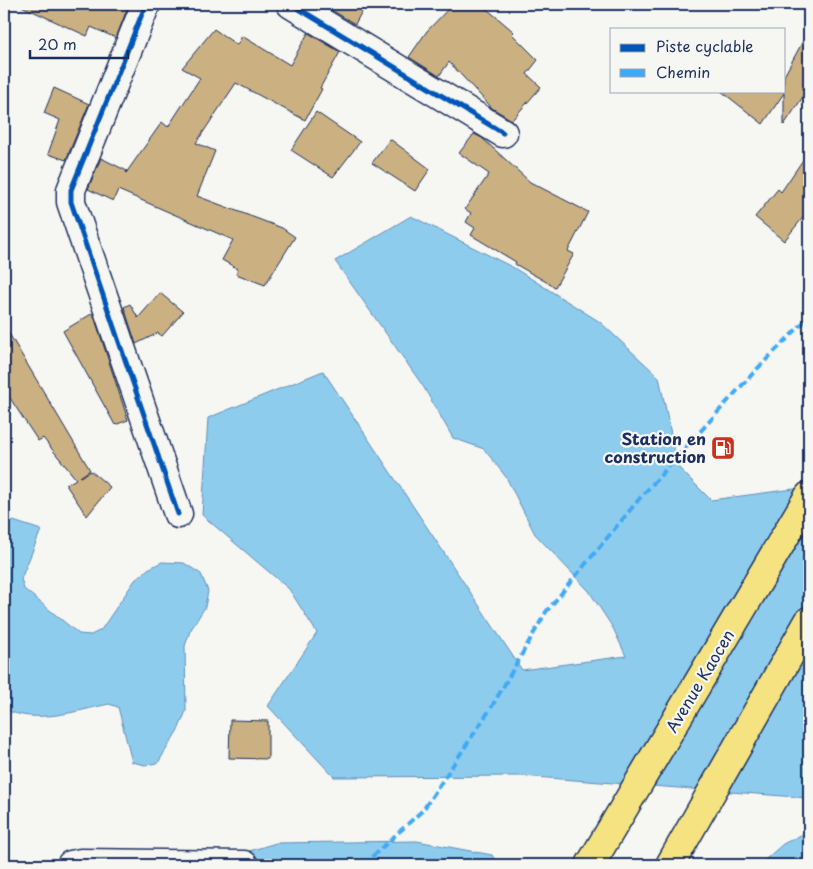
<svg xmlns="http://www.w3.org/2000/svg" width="813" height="869" font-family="'Playpen Sans',sans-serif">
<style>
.water{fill:#8eccee;stroke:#608db4}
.building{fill:#cbb081;stroke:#1b2f5e}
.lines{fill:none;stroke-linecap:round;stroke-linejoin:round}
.minor-casing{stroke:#1b2f5e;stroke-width:31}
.highway-casing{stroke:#1b2f5e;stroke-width:31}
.minor{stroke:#f6f6f2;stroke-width:28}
.highway{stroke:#f5e382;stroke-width:28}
.quiet{stroke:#3fa9f5;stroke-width:4;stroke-dasharray:8 4;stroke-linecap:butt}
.cycleway-casing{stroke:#f6f6f2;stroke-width:8}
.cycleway{stroke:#0057b8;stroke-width:5}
.labels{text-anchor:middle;stroke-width:4.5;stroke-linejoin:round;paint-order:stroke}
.poi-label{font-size:16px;font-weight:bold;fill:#1b2f5e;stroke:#f6f6f2;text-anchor:end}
.street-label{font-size:16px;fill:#1b2f5e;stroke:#f6f6f2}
</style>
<rect width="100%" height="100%" fill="#f6f6f2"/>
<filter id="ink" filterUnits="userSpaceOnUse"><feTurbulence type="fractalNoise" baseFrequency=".02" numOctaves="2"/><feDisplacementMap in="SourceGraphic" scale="10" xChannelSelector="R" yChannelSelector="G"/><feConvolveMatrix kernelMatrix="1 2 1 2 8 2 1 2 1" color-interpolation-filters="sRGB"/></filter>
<g filter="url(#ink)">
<!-- water -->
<g class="water">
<polygon points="411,216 514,268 600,322 659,377 678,467 711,500 809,487 809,798 522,776 334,777 268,706 317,633 289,589 202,515 208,418 323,371 522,670 626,656 613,628 589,591 535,534 506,477 484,449 453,438 423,386 335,261"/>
<path d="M 4,518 L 41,530 L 21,579 L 24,589 L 79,634 L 91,635 L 101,630 L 135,580 L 148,569 L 162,562 L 184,563 L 201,574 L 208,591 L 205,607 L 190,631 L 185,646 L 186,711 L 179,728 L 158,763 L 145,765 L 132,762 L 118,707 L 109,704 C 75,711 37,725 4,709 Z"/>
<polygon points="809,831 809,865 759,865 783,844"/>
<polygon points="417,841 492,855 498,865 203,865 276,843"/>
</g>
<!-- building -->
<g class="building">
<polygon points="17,4 129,4 116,38 91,27 87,36"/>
<polygon points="324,4 366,4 355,24 323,5"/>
<polygon points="453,4 481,4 514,32 512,34 538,60 527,74 541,87 512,120 492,108 449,62 439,76 409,57 427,31"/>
<polygon points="214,29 237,45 242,36 290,65 308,33 340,52 320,88 322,89 305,120 236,83 196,143 215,151 197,196 282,228 295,237 265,285 236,274 238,269 222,260 233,240 118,190 113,201 88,189 101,158 127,171 126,173 162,122 168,127 200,78 182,68"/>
<polygon points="809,30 809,88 784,125 784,93 763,124 721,91 784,91 784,76"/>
<polygon points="54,88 89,104 66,160 48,154 60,120 44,113"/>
<polygon points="316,112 360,142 333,177 291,150"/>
<polygon points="474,134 482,138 530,182 588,212 568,251 574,254 555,287 515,264 516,262 471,235 475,228 466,222 471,213 465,209 489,174 459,153"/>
<polygon points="390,139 430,169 415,191 372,163"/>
<polygon points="809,151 809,210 784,241 755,217 778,189 781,192"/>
<polygon points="160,293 183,312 162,336 158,333 136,344 124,307 130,304 138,318"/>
<polygon points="93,313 128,420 115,425 63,331"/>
<polygon points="4,325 90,470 80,477 91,471 110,487 87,516 66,485 76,479 43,438 38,441 4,389"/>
<polygon points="230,720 268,721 268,759 229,758"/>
</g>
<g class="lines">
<defs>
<g id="minor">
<polyline points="146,4 71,190 71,202 178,514"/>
<polyline points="291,4 503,133"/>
<polyline points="71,865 81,863 244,865"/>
</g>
<g id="highway">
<polyline points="590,865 809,496"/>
<polyline points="670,865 809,621"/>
</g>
</defs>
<!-- minor casing -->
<use href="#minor" class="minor-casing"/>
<!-- highway casing -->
<use href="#highway" class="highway-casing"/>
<!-- minor -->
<use href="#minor" class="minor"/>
<!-- highway -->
<use href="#highway" class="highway"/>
<!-- quiet -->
<polyline class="quiet" points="363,865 423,810 491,708 546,612 640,498 756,370 809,317"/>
<defs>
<g id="cycleway">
<polyline points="146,4 71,190 71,202 178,514"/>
<polyline points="291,4 503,133"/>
<polyline points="71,865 81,863 244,865"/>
</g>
</defs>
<!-- cycleway casing -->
<use href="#cycleway" class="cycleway-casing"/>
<!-- cycleway -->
<use href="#cycleway" class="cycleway"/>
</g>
</g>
<!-- icons -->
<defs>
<symbol id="fuel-square" viewBox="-11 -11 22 22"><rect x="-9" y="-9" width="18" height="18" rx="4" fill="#c8321e" stroke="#f6f6f2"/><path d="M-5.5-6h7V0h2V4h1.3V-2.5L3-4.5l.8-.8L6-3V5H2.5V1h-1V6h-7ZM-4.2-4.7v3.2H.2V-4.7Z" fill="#fff"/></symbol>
</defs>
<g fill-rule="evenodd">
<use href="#fuel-square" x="709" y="434" width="28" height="28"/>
</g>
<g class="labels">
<!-- poi labels -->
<g class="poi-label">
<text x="706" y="445">Station en<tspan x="706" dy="18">construction</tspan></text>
</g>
<!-- street labels -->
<g class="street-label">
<text transform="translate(700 681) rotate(-59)" y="6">Avenue Kaocen</text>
</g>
</g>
<!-- margin -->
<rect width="813" height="869" fill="none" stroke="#f6f6f2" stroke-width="20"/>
<rect x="10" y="10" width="793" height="849" fill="none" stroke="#1b2f5e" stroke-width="2" filter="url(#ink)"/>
<!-- legend -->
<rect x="610" y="28" width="175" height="65" fill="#f6f6f2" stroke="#9ea6b7"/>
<rect x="620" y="44" width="25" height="8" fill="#0057b8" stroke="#9ea6b7"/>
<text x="656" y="52" font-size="15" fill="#1b2f5e">Piste cyclable</text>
<rect x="620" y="69" width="25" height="8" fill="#3fa9f5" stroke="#9ea6b7"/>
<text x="656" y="78" font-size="15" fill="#1b2f5e">Chemin</text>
<!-- scale -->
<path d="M30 50v8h98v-8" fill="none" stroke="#1b2f5e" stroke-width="2.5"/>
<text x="38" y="50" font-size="15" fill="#1b2f5e" stroke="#f6f6f2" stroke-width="4" paint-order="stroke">20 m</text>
</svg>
